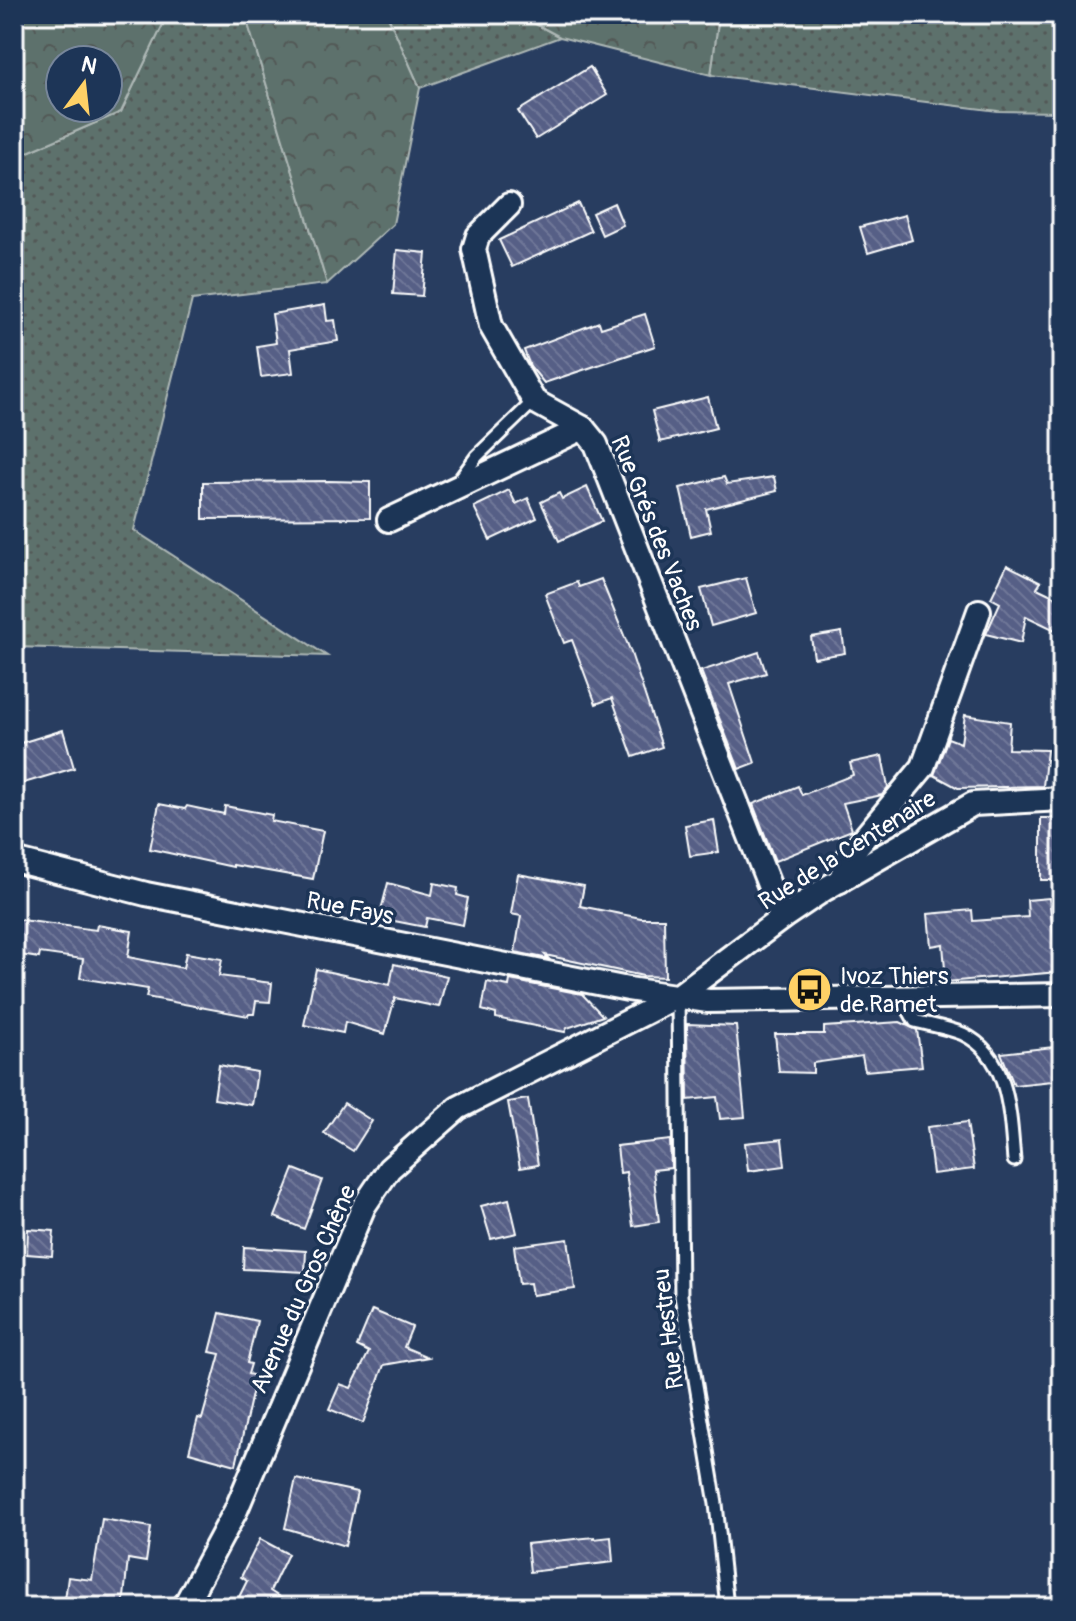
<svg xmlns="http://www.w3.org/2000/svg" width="1076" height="1621" font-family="Pangolin,sans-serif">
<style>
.grass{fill:url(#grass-dots);stroke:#aeb8b6;stroke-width:2}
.forest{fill:url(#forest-crowns);stroke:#aeb8b6;stroke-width:2;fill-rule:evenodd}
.building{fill:url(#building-back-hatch);stroke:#fff;stroke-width:2}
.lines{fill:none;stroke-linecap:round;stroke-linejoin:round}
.lane-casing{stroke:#fff;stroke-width:17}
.street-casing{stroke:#fff;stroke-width:28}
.lane{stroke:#1d3557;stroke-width:11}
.street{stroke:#1d3557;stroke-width:22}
.labels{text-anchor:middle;stroke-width:7;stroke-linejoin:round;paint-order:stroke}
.street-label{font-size:24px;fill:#fff;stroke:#1d3557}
.poi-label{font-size:24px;fill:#fff;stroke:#1d3557;text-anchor:start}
</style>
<defs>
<pattern id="grass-dots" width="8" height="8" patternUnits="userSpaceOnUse" patternTransform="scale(2)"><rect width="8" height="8" fill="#5d716c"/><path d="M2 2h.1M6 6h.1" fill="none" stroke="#525957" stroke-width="1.8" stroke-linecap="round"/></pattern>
<pattern id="forest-crowns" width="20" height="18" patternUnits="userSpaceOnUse" patternTransform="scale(2)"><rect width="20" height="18" fill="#5d716c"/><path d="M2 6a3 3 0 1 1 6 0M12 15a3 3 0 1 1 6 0" fill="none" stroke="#525957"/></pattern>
<pattern id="building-back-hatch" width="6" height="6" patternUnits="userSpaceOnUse" patternTransform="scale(2)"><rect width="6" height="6" fill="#565f86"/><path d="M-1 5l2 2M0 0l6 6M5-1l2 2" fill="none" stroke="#6f7798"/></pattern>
</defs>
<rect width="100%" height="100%" fill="#283d60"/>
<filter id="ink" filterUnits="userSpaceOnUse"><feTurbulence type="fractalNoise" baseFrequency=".0125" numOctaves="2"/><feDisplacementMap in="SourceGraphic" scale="16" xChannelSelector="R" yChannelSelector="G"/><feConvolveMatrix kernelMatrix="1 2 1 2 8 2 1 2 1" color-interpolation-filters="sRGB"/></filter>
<g filter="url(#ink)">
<!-- grass -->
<g class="grass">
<polygon points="168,14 245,14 327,284 192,300 134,530 327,656 14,647 14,158 121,112"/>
<polygon points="387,14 517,14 560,37 420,88"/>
<polygon points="719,14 1062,14 1062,112 998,111 711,75"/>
</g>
<!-- forest -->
<g class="forest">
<path d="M 14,14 L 168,14 L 121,112 L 14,158 ZM 60,60 L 108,60 L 108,108 L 60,108 Z"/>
<polygon points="245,14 387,14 420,88 393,224 327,284"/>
<polygon points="517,14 719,14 711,75 560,37"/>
</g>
<!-- building -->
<g class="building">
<polygon points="590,67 607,95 536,139 518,111"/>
<polygon points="578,203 591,231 512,267 499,240"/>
<polygon points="614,203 623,225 602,235 592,213"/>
<polygon points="905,215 912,240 868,253 860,227"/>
<polygon points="397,250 426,253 422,296 393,294"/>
<polygon points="325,305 327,321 335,320 338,341 290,349 293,373 261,377 257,346 276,343 272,314"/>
<polygon points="645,314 655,346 544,383 530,366 524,350 599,322 601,328"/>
<polygon points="708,397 716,428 660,442 652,411"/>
<polygon points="724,477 727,484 774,477 777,491 706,509 711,531 691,536 680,488"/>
<polygon points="329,481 370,482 370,518 203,519 203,482"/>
<polygon points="587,487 602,521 559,541 541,502 559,493 562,499"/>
<polygon points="509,490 516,504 528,498 537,518 490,540 474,507"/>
<polygon points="1007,565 1041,582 1037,588 1062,600 1062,617 1055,630 1026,616 1021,643 986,634 1000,603 991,598"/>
<polygon points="746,578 756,613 711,626 701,589"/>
<polygon points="601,579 630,650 662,747 633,757 612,698 596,704 572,640 564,643 545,594 577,582 579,587"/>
<polygon points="842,632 845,653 814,658 811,637"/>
<polygon points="759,652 766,673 729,684 755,763 739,769 701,671"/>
<polygon points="965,715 1010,722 1008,749 1047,750 1043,786 958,788 934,775 948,738 961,743"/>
<polygon points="63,730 74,768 14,786 14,745"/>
<polygon points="882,756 888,787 882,795 843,803 852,830 775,861 753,804 798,786 802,795 853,775 850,763"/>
<polygon points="159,804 185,809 187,806 224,814 225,806 272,815 271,821 323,831 313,879 233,865 233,867 150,849"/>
<rect x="1041" y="818" width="21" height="62"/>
<polygon points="714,820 719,852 690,856 685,825"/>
<polygon points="518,874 584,886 580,906 641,918 664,918 665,977 643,976 545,955 549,959 515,952 521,916 511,914"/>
<polygon points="388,883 432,895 434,883 458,888 457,895 468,898 463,925 427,918 425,927 379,918"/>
<polygon points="1049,898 1058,972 946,982 943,944 931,946 928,914 972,910 973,921 1028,917 1027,900"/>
<polygon points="14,919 96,930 97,925 132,931 128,957 183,968 186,953 222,959 219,976 272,983 270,1002 256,1001 254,1014 249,1014 248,1016 146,997 148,989 80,978 83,959 40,953 39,958 14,954"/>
<polygon points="394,964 447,976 439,1007 395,998 385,1034 345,1022 343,1033 304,1025 316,969 390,985"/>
<polygon points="510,980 582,994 603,1016 567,1028 565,1032 496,1018 496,1014 482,1010 487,982 509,986"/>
<polygon points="900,1022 917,1030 922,1066 865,1071 862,1056 813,1063 813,1073 779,1072 775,1034 824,1034 824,1027"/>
<polygon points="687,1024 736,1026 745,1117 720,1119 717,1097 688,1100"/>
<polygon points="1062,1046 1062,1080 1014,1085 1001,1053"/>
<polygon points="219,1065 257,1072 252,1105 214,1099"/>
<polygon points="528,1099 538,1165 520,1168 508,1102"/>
<polygon points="344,1103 372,1121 353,1151 324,1133"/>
<polygon points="967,1122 974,1169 933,1174 927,1127"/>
<polygon points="782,1139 785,1166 748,1171 745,1143"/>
<polygon points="670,1140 671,1168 653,1170 659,1222 633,1226 626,1172 620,1173 617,1146"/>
<polygon points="294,1169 322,1180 304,1229 275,1217"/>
<polygon points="509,1199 517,1233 491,1239 481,1206"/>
<polygon points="28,1229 54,1231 52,1256 27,1254"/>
<polygon points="568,1239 575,1289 532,1295 530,1283 519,1284 514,1246"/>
<polygon points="244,1247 306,1251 305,1272 243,1269"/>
<polygon points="372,1310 412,1327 404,1347 428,1357 384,1365 363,1423 329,1409 340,1384 351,1388 369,1352 357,1346"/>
<polygon points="220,1313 257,1321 247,1363 251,1364 248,1374 256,1376 236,1465 189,1452 198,1418 202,1419 220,1354 210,1352"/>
<polygon points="296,1479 357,1492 345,1546 285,1528"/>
<polygon points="102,1519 151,1527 146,1562 128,1559 123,1607 64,1607 68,1577 92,1580"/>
<polygon points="594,1537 594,1539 611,1537 613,1562 530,1572 527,1544"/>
<polygon points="260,1539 288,1554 270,1591 295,1607 234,1607 247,1581 241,1577"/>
</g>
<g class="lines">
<defs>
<g id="lane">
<polyline points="458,482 477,456 534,401"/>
<polyline points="678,996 681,1296 716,1504 727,1607"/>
<path d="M 902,998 L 915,1021 C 930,1025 949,1028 963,1034 C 1010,1056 1010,1116 1014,1160"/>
</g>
<g id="street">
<polyline points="509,205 478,236 474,249 491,326 534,401 583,428 596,444 782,918"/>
<polyline points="389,520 583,428"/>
<polyline points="14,860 146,894 628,989 708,1001 1062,995"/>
<polyline points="840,881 849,856 923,767 979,611"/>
<polyline points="184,1607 236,1510 364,1206 389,1169 458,1108 678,996 782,918 825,889 973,804 1062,799"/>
</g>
</defs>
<!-- lane casing -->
<use href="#lane" class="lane-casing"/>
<!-- street casing -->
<use href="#street" class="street-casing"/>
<!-- lane -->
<use href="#lane" class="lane"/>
<!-- street -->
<use href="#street" class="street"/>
</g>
</g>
<!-- icons -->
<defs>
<symbol id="bus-disc" viewBox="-11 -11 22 22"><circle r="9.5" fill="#ffd166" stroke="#1d3557"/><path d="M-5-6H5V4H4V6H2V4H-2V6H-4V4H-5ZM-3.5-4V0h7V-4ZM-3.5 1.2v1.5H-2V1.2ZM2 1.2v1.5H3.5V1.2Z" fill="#111"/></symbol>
</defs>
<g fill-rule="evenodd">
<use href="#bus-disc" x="784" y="964" width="51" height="51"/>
</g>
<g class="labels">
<!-- street labels -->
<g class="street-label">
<text transform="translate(657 533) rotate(68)" y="8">Rue Grés des Vaches</text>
<text transform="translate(847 850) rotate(-32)" y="8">Rue de la Centenaire</text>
<text transform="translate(350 908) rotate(11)" y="8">Rue Fays</text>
<text transform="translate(303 1289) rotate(-66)" y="8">Avenue du Gros Chêne</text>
<text transform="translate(668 1329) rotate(-97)" y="8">Rue Hestreu</text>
</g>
<!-- poi labels -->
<g class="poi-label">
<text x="840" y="984">Ivoz Thiers<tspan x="840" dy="28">de Ramet</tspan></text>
</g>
</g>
<!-- margin -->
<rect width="1076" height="1621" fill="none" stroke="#1d3557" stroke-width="48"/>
<rect x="24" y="24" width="1028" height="1573" fill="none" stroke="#fff" stroke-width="3" filter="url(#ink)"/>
<!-- north arrow -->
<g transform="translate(84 84) rotate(15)"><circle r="38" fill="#1d3557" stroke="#77869a" stroke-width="2"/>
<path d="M0-6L14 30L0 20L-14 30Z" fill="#ffd166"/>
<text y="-12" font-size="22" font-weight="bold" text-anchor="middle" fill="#ffffff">N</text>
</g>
</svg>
